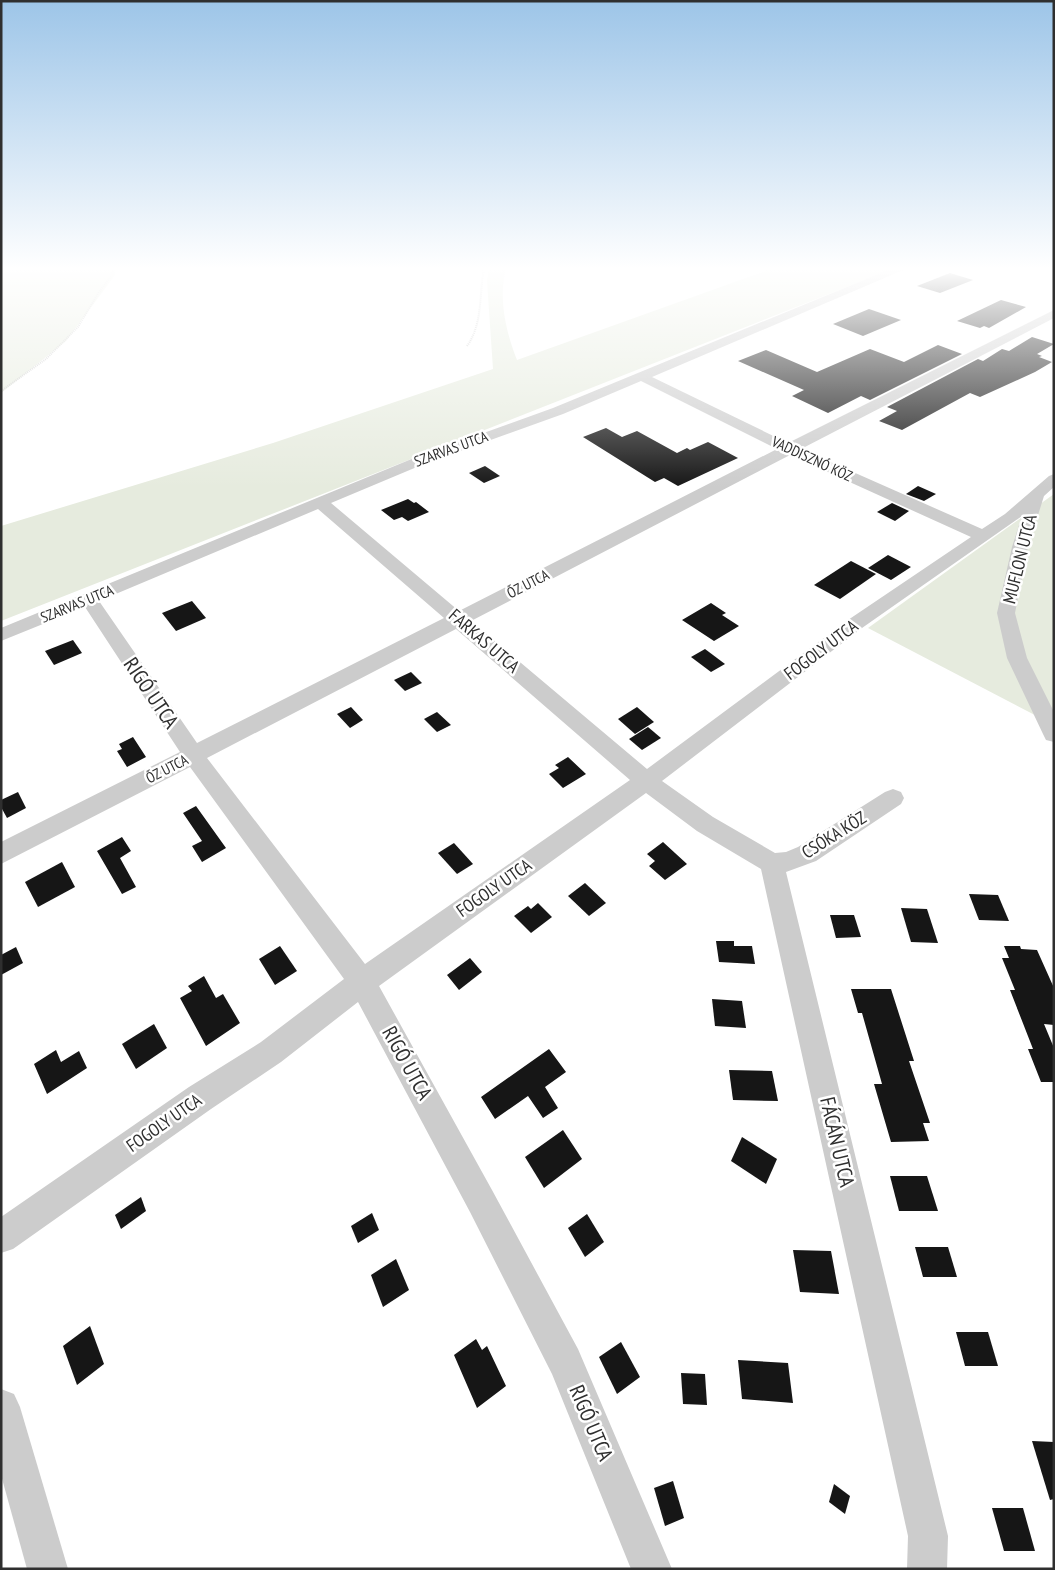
<svg xmlns="http://www.w3.org/2000/svg" width="1055" height="1570" font-family="'PT Sans Narrow',sans-serif">
<style>
.green{fill:#e6ebde}
.building{fill:#161616}
.lines{fill:none;stroke-linecap:round;stroke-linejoin:round}
.path{stroke:#ccc;stroke-width:2;stroke-dasharray:1 1;stroke-linecap:butt}
.minor{fill:#ccc;fill-rule:evenodd}
.labels{text-anchor:middle;stroke-width:5;stroke-linejoin:round;paint-order:stroke}
.far-street-label{font-size:15px;fill:#2f2f2f;stroke:#fff}
.street-label{font-size:18px;fill:#2f2f2f;stroke:#fff}
.near-street-label{font-size:21px;fill:#2f2f2f;stroke:#fff}
</style>
<rect width="100%" height="100%" fill="#fff"/>
<!-- green -->
<g class="green">
<polygon points="1,268 115,268 115,275 66,341 1,393"/>
<path d="M 489,268 L 506,268 C 498,299 506,332 517,360 L 774,268 L 895,268 L 1,621 L 1,526 L 273,443 L 493,369 L 487,281 Z"/>
<polygon points="1054,494 1054,725 868,628"/>
</g>
<!-- building -->
<g class="building">
<polygon points="950,273 973,280 940,293 917,286"/>
<polygon points="1001,300 1026,307 989,328 984,326 980,328 957,321"/>
<polygon points="869,309 901,320 863,336 833,324"/>
<polygon points="1032,337 1054,344 1037,354 1042,356 1039,357 1052,362 1035,372 980,397 970,393 902,430 879,421 897,411 887,407 978,359 983,361 1002,349 1009,351"/>
<polygon points="938,345 962,354 870,400 861,396 828,413 792,396 804,390 738,361 766,350 817,372 870,349 904,362"/>
<polygon points="606,428 622,437 637,431 677,453 687,448 690,450 708,442 738,458 678,486 664,478 655,482 583,437"/>
<polygon points="485,466 500,476 484,483 469,473"/>
<polygon points="918,486 936,494 924,501 906,494"/>
<polygon points="408,499 414,503 416,502 429,512 408,521 402,517 394,520 381,510"/>
<polygon points="892,503 909,511 895,521 877,512"/>
<polygon points="888,555 911,567 891,580 868,568"/>
<polygon points="851,561 876,574 840,599 814,585"/>
<polygon points="192,601 206,618 176,631 162,613"/>
<polygon points="711,603 726,613 722,615 739,626 714,641 682,620"/>
<polygon points="73,640 82,653 54,665 45,651"/>
<polygon points="705,649 725,664 711,672 691,657"/>
<polygon points="411,672 422,683 405,691 394,680"/>
<polygon points="351,707 363,720 350,728 337,714"/>
<polygon points="637,707 654,722 635,734 618,719"/>
<polygon points="437,712 451,725 437,732 424,719"/>
<polygon points="648,727 661,738 642,750 629,739"/>
<polygon points="133,737 146,757 127,767 117,751 122,749 119,744"/>
<polygon points="568,757 586,774 563,788 549,774 559,768 555,765"/>
<polygon points="18,792 26,808 7,818 1,807 1,800"/>
<polygon points="196,806 226,848 202,862 192,846 202,841 183,813"/>
<polygon points="122,837 131,851 120,858 136,887 122,894 97,851"/>
<polygon points="663,842 687,864 665,880 649,866 655,861 647,854"/>
<polygon points="454,843 473,864 457,874 438,853"/>
<polygon points="62,862 75,887 38,907 25,882"/>
<polygon points="585,883 606,903 589,916 568,896"/>
<polygon points="969,894 998,895 1009,921 979,920"/>
<polygon points="538,903 552,917 531,933 514,916 528,906 531,909"/>
<polygon points="901,908 927,909 938,943 911,942"/>
<polygon points="830,915 854,915 861,937 836,938"/>
<polygon points="716,941 734,941 734,946 752,946 755,964 719,962"/>
<polygon points="280,946 297,971 275,985 259,959"/>
<polygon points="1004,946 1020,946 1021,949 1037,950 1054,988 1054,1025 1044,1024 1054,1048 1054,1082 1041,1082 1028,1049 1033,1049 1010,990 1015,990 1002,958 1009,958"/>
<polygon points="16,947 23,963 1,975 1,955"/>
<polygon points="470,958 482,972 459,990 447,975"/>
<polygon points="204,976 216,998 223,994 240,1023 206,1046 180,998 192,991 188,986"/>
<polygon points="851,989 891,989 914,1061 909,1061 930,1123 923,1123 929,1141 891,1142 874,1084 882,1084 862,1013 858,1013"/>
<polygon points="712,999 742,1001 746,1028 715,1026"/>
<polygon points="154,1024 167,1048 136,1069 122,1044"/>
<polygon points="549,1049 566,1072 545,1087 558,1108 543,1118 528,1096 495,1119 481,1097"/>
<polygon points="56,1050 61,1062 79,1051 87,1068 47,1094 34,1064"/>
<polygon points="729,1070 772,1071 778,1101 733,1100"/>
<polygon points="563,1130 582,1159 544,1188 525,1157"/>
<polygon points="742,1137 777,1159 766,1184 731,1161"/>
<polygon points="890,1176 927,1176 938,1211 899,1211"/>
<polygon points="141,1197 146,1211 121,1229 115,1215"/>
<polygon points="372,1213 379,1230 358,1243 351,1226"/>
<polygon points="587,1214 604,1242 585,1257 568,1228"/>
<polygon points="915,1247 948,1247 957,1277 923,1277"/>
<polygon points="793,1250 831,1251 839,1294 800,1292"/>
<polygon points="396,1259 409,1290 383,1307 371,1275"/>
<polygon points="90,1326 104,1364 77,1385 63,1346"/>
<polygon points="956,1332 988,1332 998,1366 965,1366"/>
<polygon points="476,1339 482,1350 487,1346 506,1386 477,1408 454,1355"/>
<polygon points="621,1342 640,1377 617,1394 599,1357"/>
<polygon points="738,1360 788,1363 793,1403 742,1399"/>
<polygon points="681,1373 705,1374 707,1405 683,1404"/>
<polygon points="1032,1441 1054,1442 1054,1499 1050,1500"/>
<polygon points="673,1481 684,1518 665,1526 654,1488"/>
<polygon points="834,1484 850,1496 845,1514 829,1502"/>
<polygon points="992,1508 1023,1508 1035,1551 1004,1551"/>
</g>
<g class="lines">
<!-- path -->
<g class="path">
<path d="M 467,346 C 483,324 479,294 484,268"/>
<polyline points="1,391 46,359 78,327 99,292 112,275 113,268"/>
</g>
<!-- minor -->
<g class="minor">
<path d="M 893,268 L 908,268 L 652,377 L 788,443 L 1054,310 L 1054,318 L 801,449 L 982,529 L 1005,514 L 1049,476 L 1054,474 L 1054,487 L 1044,496 L 1028,547 L 1015,613 L 1027,658 L 1054,712 L 1054,742 L 1046,740 L 1043,734 L 1007,658 L 997,613 L 1012,547 L 1022,516 L 862,628 L 662,781 L 713,817 L 775,853 L 786,852 L 798,847 L 885,792 L 893,789 L 901,792 L 904,798 L 901,804 L 816,861 L 786,872 L 948,1536 L 947,1569 L 907,1569 L 908,1536 L 761,869 L 697,831 L 646,793 L 379,986 L 492,1190 L 578,1349 L 672,1569 L 631,1569 L 552,1374 L 470,1212 L 358,1002 L 281,1062 L 211,1109 L 13,1249 L 1,1253 L 1,1217 L 189,1087 L 261,1042 L 344,979 L 190,767 L 1,864 L 1,842 L 180,752 L 85,607 L 1,641 L 1,628 L 414,458 L 553,408 ZM 641,381 L 777,449 L 459,611 L 331,503 L 424,464 L 563,414 ZM 790,455 L 971,537 L 848,620 L 647,769 L 471,621 ZM 318,509 L 444,618 L 197,743 L 99,601 ZM 456,629 L 630,780 L 365,964 L 207,758 Z"/>
<polygon points="1,1389 14,1394 20,1407 68,1569 27,1569 1,1475"/>
</g>
</g>
<!-- sky -->
<linearGradient id="sky" x2="0" y2="1"><stop stop-color="#9dc5e8"/><stop offset="0.55" stop-color="#fff"/><stop offset="1" stop-color="#fff" stop-opacity="0"/></linearGradient>
<rect width="1055" height="488" fill="url(#sky)"/>
<g class="labels">
<!-- far-street labels -->
<g class="far-street-label">
<text transform="translate(451 449) rotate(-20)" y="5">SZARVAS UTCA</text>
<text transform="translate(812 459) rotate(25)" y="5">VADDISZNÓ KÖZ</text>
<text transform="translate(528 584) rotate(-27)" y="5">ŐZ UTCA</text>
<text transform="translate(77 604) rotate(-22)" y="5">SZARVAS UTCA</text>
<text transform="translate(167 769) rotate(-27)" y="5">ŐZ UTCA</text>
</g>
<!-- street labels -->
<g class="street-label">
<text transform="translate(1020 559) rotate(-76)" y="6">MUFLON UTCA</text>
<text transform="translate(484 641) rotate(41)" y="6">FARKAS UTCA</text>
<text transform="translate(821 650) rotate(-37)" y="6">FOGOLY UTCA</text>
<text transform="translate(834 835) rotate(-32)" y="6">CSÓKA KÖZ</text>
<text transform="translate(494 888) rotate(-35)" y="6">FOGOLY UTCA</text>
<text transform="translate(164 1123) rotate(-35)" y="6">FOGOLY UTCA</text>
</g>
<!-- near-street labels -->
<g class="near-street-label">
<text transform="translate(151 693) rotate(56)" y="7">RIGÓ UTCA</text>
<text transform="translate(407 1063) rotate(61)" y="7">RIGÓ UTCA</text>
<text transform="translate(837 1142) rotate(77)" y="7">FÁCÁN UTCA</text>
<text transform="translate(591 1423) rotate(67)" y="7">RIGÓ UTCA</text>
</g>
</g>
<!-- border -->
<rect width="1055" height="1570" fill="none" stroke="#2f2f2f" stroke-width="5"/>
</svg>
